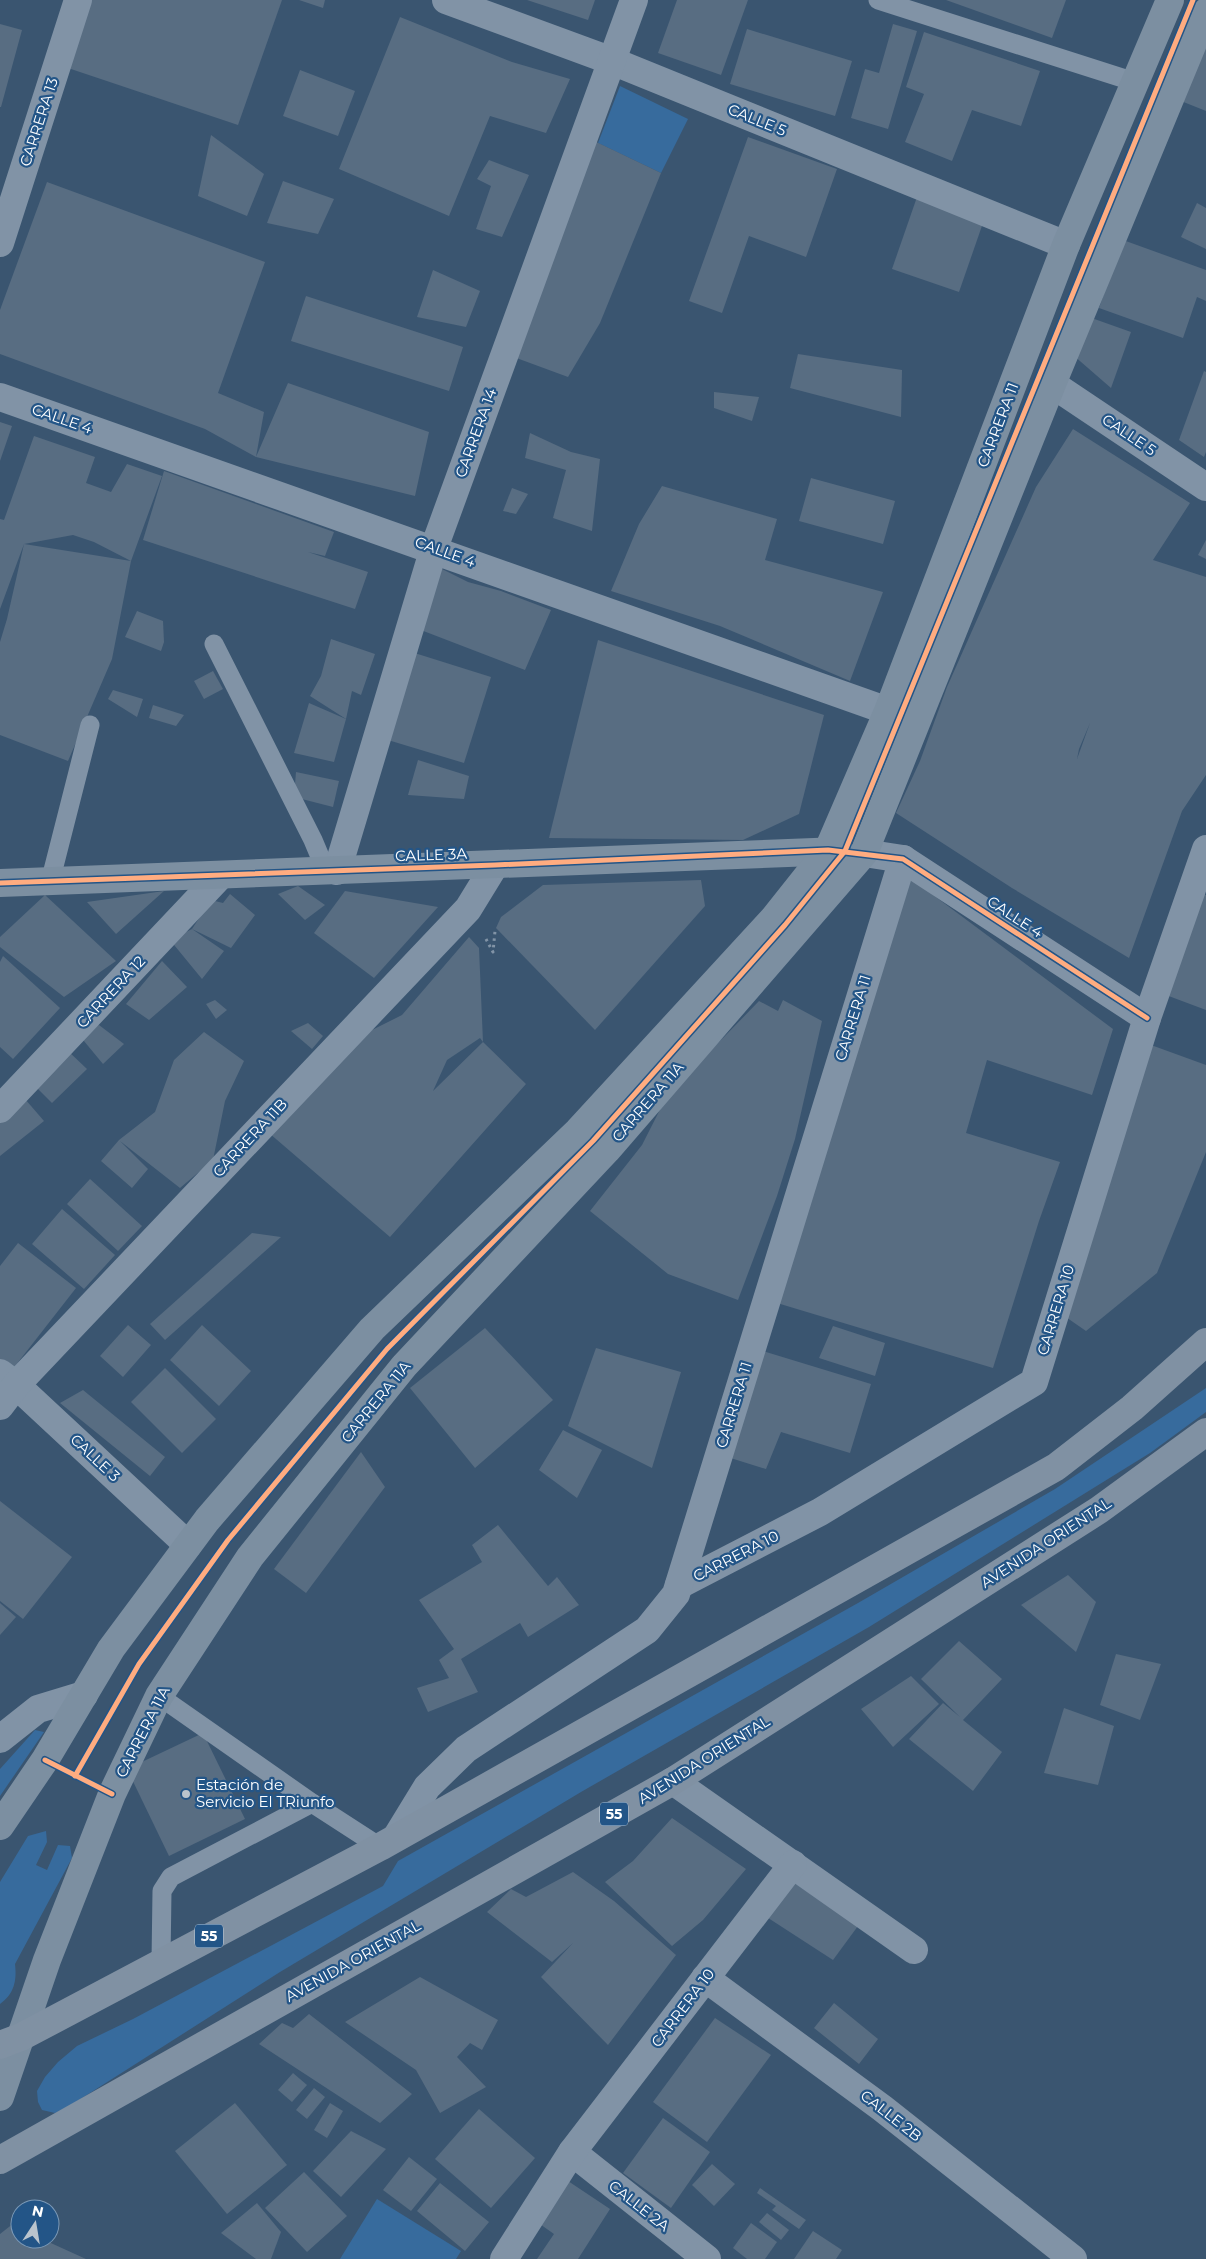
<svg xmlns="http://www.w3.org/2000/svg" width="1206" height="2259" font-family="Montserrat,sans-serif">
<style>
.green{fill:#376b9d}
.building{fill:#586d82;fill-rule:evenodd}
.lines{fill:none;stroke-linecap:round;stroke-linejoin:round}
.path{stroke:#8193a6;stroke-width:3;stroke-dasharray:2.5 4;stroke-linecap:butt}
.lane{stroke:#8193a6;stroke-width:19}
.street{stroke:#8193a6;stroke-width:28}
.secondary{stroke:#7c8fa1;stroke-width:28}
.primary{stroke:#8091a3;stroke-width:28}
.cycleway-casing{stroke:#235587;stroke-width:8}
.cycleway{stroke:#ffac80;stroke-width:5}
.poi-dot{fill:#bac4cd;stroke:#235587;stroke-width:2}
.labels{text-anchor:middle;stroke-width:4.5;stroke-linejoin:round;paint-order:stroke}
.shield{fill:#235587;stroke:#bdccdb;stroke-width:1}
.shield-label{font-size:14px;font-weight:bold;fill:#fff}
.street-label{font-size:15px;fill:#fff;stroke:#235587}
.poi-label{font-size:15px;fill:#fff;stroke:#235587;text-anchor:start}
</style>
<rect width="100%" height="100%" fill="#3a5570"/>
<!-- green -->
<g class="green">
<polygon points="620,86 688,119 661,173 598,143"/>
<polygon points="1206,1388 1206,1412 1150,1453 869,1627 581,1792 280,1972 68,2107 55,2113 42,2110 38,2102 37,2091 45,2077 58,2062 77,2046 133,2019 383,1886 398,1861 858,1603 1055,1489"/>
<polygon points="35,1730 44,1732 0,1796 0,1769"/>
<path d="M 46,1831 L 47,1842 L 36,1865 L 47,1870 L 58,1845 L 70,1846 L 72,1858 L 15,1964 C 17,1981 14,1994 0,2004 L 0,1882 L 28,1836 Z"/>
<polygon points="377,2199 461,2251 456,2259 340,2259"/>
</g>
<!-- building -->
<g class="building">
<polygon points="85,0 282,0 238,125 62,66"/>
<polygon points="299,0 325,0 323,8"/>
<polygon points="527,0 595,0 588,20"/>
<polygon points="677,0 748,0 721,75 658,53"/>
<polygon points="946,0 1066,0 1052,38"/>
<polygon points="400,17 512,62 570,79 546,133 490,116 449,216 339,169"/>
<polygon points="0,24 22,30 1,107 0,107"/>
<polygon points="893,24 917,31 888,129 851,118 865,69 879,73"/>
<polygon points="747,29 852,61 835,116 730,84"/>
<polygon points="924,32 1040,71 1021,126 972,110 952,161 905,142 924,94 906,87"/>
<polygon points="1206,33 1206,111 1176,99"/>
<polygon points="300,70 355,91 338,136 283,116"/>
<polygon points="211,135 264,174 247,216 198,196"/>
<polygon points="748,137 837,169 806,257 749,236 722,313 689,301"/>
<polygon points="590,139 661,173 600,323 568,377 511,356"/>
<polygon points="489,160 529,175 502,237 476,229 491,186 477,179"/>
<polygon points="283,181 334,199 318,234 267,223"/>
<polygon points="47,182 265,262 218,393 264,412 256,457 288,383 429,432 415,496 256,457 205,429 0,354 0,310"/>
<polygon points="917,197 984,220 959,292 892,269"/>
<polygon points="1197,203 1206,208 1206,249 1181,237"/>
<polygon points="1123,240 1206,270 1206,301 1197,297 1183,338 1099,308"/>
<polygon points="433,270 480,291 466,327 417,317"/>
<polygon points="306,296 463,347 449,391 291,341"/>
<polygon points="1086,316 1131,332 1111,388 1073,355"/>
<polygon points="798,354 902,370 901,417 790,388"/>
<polygon points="1204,371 1206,372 1206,452 1204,457 1179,440"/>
<polygon points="714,392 759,397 752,421 714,408"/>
<polygon points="0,422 12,426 0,461"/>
<path d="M 1073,429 L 1190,503 L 1153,560 L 1206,577 L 1206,775 L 1182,811 L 1129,958 L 1012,888 L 896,813 L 920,761 L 947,687 L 1036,487 ZM 1090,723 L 1077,759 L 1079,749 Z"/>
<polygon points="530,433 571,452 600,459 592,531 553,518 566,470 525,458"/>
<path d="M 34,436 L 95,457 L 86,483 L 111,492 L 127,464 L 162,476 L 131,561 L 112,659 L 68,761 L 0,735 L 0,642 L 7,619 L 24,544 L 0,609 L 0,519 L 4,520 ZM 73,535 L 94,542 L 131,561 L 24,544 Z"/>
<polygon points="164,471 334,532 325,556 308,552 368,572 355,609 143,540"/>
<polygon points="811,478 895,501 883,544 799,521"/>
<polygon points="662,486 777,519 765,560 883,592 850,681 720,626 611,591 639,524"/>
<polygon points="512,488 528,494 516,514 503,511"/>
<polygon points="1206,540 1206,559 1198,555"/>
<polygon points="436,566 468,582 501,591 551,610 525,670 413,627"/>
<polygon points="137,611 163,621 164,642 161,651 125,637"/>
<polygon points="331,639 375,654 361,695 352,691 346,719 310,696 321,676"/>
<polygon points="598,640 824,715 799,814 743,840 549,838"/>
<polygon points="405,650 491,677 464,763 378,737"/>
<polygon points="213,671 223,689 204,699 194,681"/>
<polygon points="113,690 143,699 137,717 108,699"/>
<polygon points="309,703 346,719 334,762 294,753"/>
<polygon points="153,705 184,715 176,726 149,718"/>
<polygon points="418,760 469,776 464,799 408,795"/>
<polygon points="296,772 339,781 333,807 294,797"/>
<polygon points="905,874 1113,1029 1092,1095 987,1060 966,1133 1060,1162 1039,1221 993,1368 777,1303"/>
<polygon points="701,880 705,906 595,1030 496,928 501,917 543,885"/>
<polygon points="298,886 325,905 305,920 278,894"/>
<polygon points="164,891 116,934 87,902"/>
<polygon points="345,891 438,907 374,978 314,933"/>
<polygon points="230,894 255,915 231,948 192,929 224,951 202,979 170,940 192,929 211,900 223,903"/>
<polygon points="1202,894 1206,895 1206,1010 1158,992"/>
<polygon points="45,895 116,961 64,997 0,947 0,937"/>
<polygon points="469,937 479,948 483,1042 480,1038 447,1060 433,1091 483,1042 526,1084 390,1237 269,1133 370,1031 402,1015"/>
<polygon points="3,956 60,1008 13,1059 0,1047 0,962"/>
<polygon points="162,961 187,987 149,1020 126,1004"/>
<polygon points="215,1000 227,1010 216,1019 206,1004"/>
<polygon points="783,1000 822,1021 795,1139 777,1196 738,1300 668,1274 590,1211 642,1145 673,1084 724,1037 759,1001 778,1011"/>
<polygon points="308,1023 323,1036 312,1049 291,1031"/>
<polygon points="99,1025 124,1044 103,1064 79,1035"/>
<polygon points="204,1032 244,1061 225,1101 213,1160 180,1188 120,1141 148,1169 132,1188 101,1161 119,1140 155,1112 174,1060"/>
<polygon points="1151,1045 1206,1065 1206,1152 1157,1273 1086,1331 1060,1313"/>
<polygon points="67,1050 87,1069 52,1103 32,1083"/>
<polygon points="25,1099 44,1121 0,1156 0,1119"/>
<polygon points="90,1179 142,1226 118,1251 67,1204"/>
<polygon points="62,1209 115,1255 84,1289 32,1244"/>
<polygon points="252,1233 281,1237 165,1340 150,1324"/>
<polygon points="18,1243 76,1288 12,1370 0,1361 0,1266"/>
<polygon points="128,1325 151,1345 123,1377 100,1356"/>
<polygon points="202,1325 251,1371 219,1406 170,1360"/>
<polygon points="833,1326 885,1343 875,1376 819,1358"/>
<polygon points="485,1328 553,1400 475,1468 410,1388"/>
<polygon points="596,1348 681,1372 652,1468 568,1426"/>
<polygon points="756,1349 871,1384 850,1453 781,1432 766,1469 721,1455"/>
<polygon points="165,1368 216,1419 182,1453 131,1402"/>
<polygon points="83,1390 165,1457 150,1476 60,1403"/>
<polygon points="563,1430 602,1450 577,1498 539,1470"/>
<polygon points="361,1452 385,1487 306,1593 274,1569"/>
<polygon points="0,1501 72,1557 23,1619 0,1601"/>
<polygon points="498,1525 548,1586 557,1577 579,1605 528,1637 520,1623 461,1659 478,1692 428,1712 417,1688 449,1678 439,1660 454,1649 419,1600 482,1562 472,1545"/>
<polygon points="1068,1575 1096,1602 1076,1652 1021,1605"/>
<polygon points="0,1603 16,1617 0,1635"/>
<polygon points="959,1641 1002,1679 963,1720 1002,1752 973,1791 909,1739 943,1703 960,1717 921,1679"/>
<polygon points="1116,1654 1161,1664 1140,1720 1100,1705"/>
<polygon points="911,1676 939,1704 893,1747 861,1709"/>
<polygon points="1064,1708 1114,1726 1098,1785 1044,1773"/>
<polygon points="203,1733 245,1819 169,1856 127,1769"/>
<polygon points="672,1818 746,1869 703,1920 672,1946 605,1882 633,1861"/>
<polygon points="573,1872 614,1901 676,1955 608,2045 541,1977 573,1943 552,1962 487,1912 511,1889 526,1897"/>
<polygon points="784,1876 858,1926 833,1960 759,1912"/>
<polygon points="420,1977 498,2020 482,2050 470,2043 457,2057 486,2087 440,2113 416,2070 345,2022"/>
<polygon points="834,2003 878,2039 859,2064 814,2028"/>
<polygon points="309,2014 412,2094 380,2123 259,2044 282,2023 293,2028"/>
<polygon points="715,2018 771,2055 707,2142 653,2102"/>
<polygon points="293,2073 307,2085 292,2102 278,2090"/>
<polygon points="314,2088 325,2097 307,2119 296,2110"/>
<polygon points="235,2103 287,2165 227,2214 175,2151"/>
<polygon points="330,2103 343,2111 327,2138 314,2130"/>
<polygon points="479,2109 535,2158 491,2208 435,2159"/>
<polygon points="663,2118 710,2152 671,2208 623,2173"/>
<polygon points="351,2131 386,2149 341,2197 313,2171"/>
<polygon points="409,2157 437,2179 411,2211 383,2190"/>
<polygon points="712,2164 735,2184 714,2206 692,2185"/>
<polygon points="304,2172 347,2216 307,2252 265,2208"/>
<polygon points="565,2179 610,2209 578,2259 537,2259 554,2234 537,2222"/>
<polygon points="440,2183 489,2222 465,2251 417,2211"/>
<polygon points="760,2188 806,2220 799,2229 772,2210 776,2206 757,2193"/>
<polygon points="257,2203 281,2232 271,2259 256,2259 221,2233"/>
<polygon points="767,2213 789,2230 781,2240 759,2222"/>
<polygon points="14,2223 20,2227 20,2239 42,2239 86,2259 0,2259 0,2234"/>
<polygon points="751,2223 777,2242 765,2259 747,2259 733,2248"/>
<polygon points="813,2231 842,2250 836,2259 794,2259"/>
</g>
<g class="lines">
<!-- path -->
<polyline class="path" points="486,939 493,952 495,931"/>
<!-- lane -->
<g class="lane">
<polyline points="878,0 1135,82"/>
<polyline points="214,644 313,840 326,871"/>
<polyline points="50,882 90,725"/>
<polyline points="159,1696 312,1803 380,1847"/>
<polyline points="161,1961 162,1891 171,1877 312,1803"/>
</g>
<!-- street -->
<g class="street">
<polyline points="446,0 612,61 1066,245"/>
<polyline points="0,243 78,0"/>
<polyline points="1052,384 1206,487"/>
<polyline points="0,397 888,711"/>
<polyline points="864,853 903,859 1147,1018"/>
<polyline points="337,871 434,548 634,0"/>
<polyline points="0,1109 221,875"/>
<polyline points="0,1373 16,1385 188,1545"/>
<polyline points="0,1406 16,1385 468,909 495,865"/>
<polyline points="679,1585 820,1512 1034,1382 1147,1018 1206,849"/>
<polyline points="0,1739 38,1709 84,1695"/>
<polyline points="673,1781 914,1950"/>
<polyline points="397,1836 427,1787 466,1749 647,1630 676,1594 903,859"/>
<polyline points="705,1978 882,2108 1073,2259"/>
<polyline points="572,2152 707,2259"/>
<polyline points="504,2259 572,2152 793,1864"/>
</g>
<!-- secondary -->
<g class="secondary">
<polyline points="0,883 840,851"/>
<polyline points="0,1826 45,1760 111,1649 207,1520 372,1329 578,1131 774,918 828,850 888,711 1066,245 1170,0"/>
<polyline points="0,2097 47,1960 112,1794 159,1696 250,1557 404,1366 607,1150 864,853 1052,384 1206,12"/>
</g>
<!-- primary -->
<g class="primary">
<polyline points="0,2045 21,2037 380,1847 1056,1467 1132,1408 1206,1342"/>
<polyline points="0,2160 673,1781 1099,1510 1206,1432"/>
</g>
<defs>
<g id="cycleway">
<polyline points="0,883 495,865 828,850 903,859 1147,1018"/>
<polyline points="45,1760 112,1794"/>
<polyline points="75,1776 139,1664 228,1540 387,1349 593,1141 785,925 845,851 1193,0"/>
</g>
</defs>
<!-- cycleway casing -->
<use href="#cycleway" class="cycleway-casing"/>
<!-- cycleway -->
<use href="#cycleway" class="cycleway"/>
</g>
<!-- markers -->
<circle class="poi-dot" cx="186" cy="1794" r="5"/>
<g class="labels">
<!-- shield labels -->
<g class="shield">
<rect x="600" y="1802.5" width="28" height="23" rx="4"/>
<rect x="195" y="1924.5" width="28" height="23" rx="4"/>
</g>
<g class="shield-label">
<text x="614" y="1819">55</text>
<text x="209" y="1941">55</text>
</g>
<!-- street labels -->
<g class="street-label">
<text transform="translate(757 120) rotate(22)" y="5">CALLE 5</text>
<text transform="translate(39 122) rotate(-72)" y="5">CARRERA 13</text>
<text transform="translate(62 419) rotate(19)" y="5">CALLE 4</text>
<text transform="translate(998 425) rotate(-69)" y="5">CARRERA 11</text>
<text transform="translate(476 433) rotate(-70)" y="5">CARRERA 14</text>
<text transform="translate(1129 435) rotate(34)" y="5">CALLE 5</text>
<text transform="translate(445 552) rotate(20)" y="5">CALLE 4</text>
<text transform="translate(431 855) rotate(-2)" y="5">CALLE 3A</text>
<text transform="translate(1015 917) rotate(33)" y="5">CALLE 4</text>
<text transform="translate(111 992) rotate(-47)" y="5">CARRERA 12</text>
<text transform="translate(853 1018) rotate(-73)" y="5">CARRERA 11</text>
<text transform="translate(648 1102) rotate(-49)" y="5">CARRERA 11A</text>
<text transform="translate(250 1138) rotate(-47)" y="5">CARRERA 11B</text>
<text transform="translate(1056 1310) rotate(-73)" y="5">CARRERA 10</text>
<text transform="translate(376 1402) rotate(-51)" y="5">CARRERA 11A</text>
<text transform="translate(734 1405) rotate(-73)" y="5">CARRERA 11</text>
<text transform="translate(95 1458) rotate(43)" y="5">CALLE 3</text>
<text transform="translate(1046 1543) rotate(-33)" y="5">AVENIDA ORIENTAL</text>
<text transform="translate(736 1556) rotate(-27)" y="5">CARRERA 10</text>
<text transform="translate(143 1732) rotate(-63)" y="5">CARRERA 11A</text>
<text transform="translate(704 1760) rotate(-32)" y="5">AVENIDA ORIENTAL</text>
<text transform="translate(353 1961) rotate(-29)" y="5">AVENIDA ORIENTAL</text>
<text transform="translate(683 2008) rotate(-53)" y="5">CARRERA 10</text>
<text transform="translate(891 2116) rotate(38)" y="5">CALLE 2B</text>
<text transform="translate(639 2206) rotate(38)" y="5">CALLE 2A</text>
</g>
<!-- poi labels -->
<g class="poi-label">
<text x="196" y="1790">Estación de<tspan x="196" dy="17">Servicio El TRiunfo</tspan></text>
</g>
</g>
<!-- north arrow -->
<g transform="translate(35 2224) rotate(12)"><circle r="24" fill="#235587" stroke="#7b99b7"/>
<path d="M0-4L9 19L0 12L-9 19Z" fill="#bac4cd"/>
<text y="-8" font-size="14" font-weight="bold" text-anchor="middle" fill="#ffffff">N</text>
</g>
</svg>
